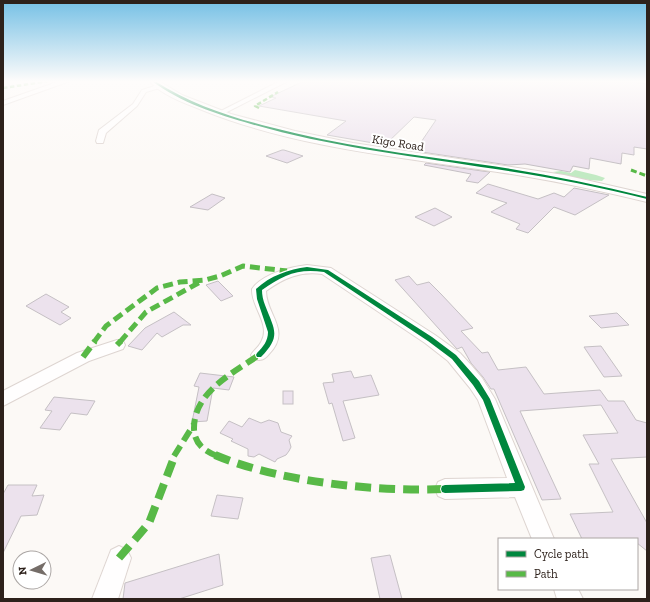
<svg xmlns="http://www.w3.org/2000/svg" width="650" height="602" font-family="'Zilla Slab',serif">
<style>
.forest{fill:#c2eac3}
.building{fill:#ece2ed;stroke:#c5c0c4}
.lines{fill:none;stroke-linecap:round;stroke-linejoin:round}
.street-casing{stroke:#ded5d1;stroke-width:2}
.secondary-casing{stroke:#ded5d1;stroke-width:2}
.street{fill:#fffefe;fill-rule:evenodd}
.secondary{fill:#fffefe;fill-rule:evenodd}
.quiet-far4{stroke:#58b947;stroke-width:2.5;stroke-dasharray:4.5 2.5;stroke-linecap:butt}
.quiet-far3{stroke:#58b947;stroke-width:3;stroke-dasharray:6 3;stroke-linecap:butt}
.quiet-far2{stroke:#58b947;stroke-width:5;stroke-dasharray:10 5;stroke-linecap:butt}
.quiet-far1{stroke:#58b947;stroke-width:6;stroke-dasharray:12 6;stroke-linecap:butt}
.quiet{stroke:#58b947;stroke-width:8;stroke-dasharray:16 8;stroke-linecap:butt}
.cycleway-casing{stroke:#fff;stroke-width:2}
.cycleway{fill:#00873e;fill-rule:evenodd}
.labels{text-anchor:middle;stroke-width:4;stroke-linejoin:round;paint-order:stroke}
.far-street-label{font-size:12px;fill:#2d211b;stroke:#fff}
</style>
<rect width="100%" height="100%" fill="#fcf9f6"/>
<!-- forest -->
<path class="forest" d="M 575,170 L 596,175 L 605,178 L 602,181 C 586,180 569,178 553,172 L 561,171 L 571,173 Z"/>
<!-- building -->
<g class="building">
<polygon points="304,81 627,81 647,84 647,149 634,147 634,155 622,153 621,164 590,158 589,169 573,166 570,172 525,164 508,165 415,151 436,120 414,117 385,145 327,135 346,121 259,106 276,98 270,97"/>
<polygon points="282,150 284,150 303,156 287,163 266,156"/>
<polygon points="426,163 482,171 490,172 478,183 466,181 471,174 424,165"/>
<polygon points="488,184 538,199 554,193 564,197 574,188 609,195 575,215 554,207 528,233 516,229 520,224 491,212 507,203 476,193"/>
<polygon points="212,194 225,198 208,210 190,207"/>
<polygon points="435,208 452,217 434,226 415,217"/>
<polygon points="409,276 417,285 429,282 441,294 473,328 461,331 482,353 488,352 498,370 526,367 544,394 600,390 608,401 624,401 636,420 647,423 647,457 611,459 647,523 647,551 637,543 637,539 582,539 570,514 613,512 589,464 599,464 583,435 618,433 601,405 520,411 561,499 542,500 494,389 491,389 483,377 471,363 462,347 457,349 395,280"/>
<polygon points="218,281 233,296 221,301 206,285"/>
<polygon points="46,294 69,307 61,312 71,318 60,325 26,306"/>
<polygon points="174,312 191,325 183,325 162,337 157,333 142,350 128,346 145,328"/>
<polygon points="617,313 629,325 601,328 589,316"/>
<polygon points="601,346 622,376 604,377 584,347"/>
<polygon points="351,371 354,378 371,375 379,395 343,401 355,438 343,441 332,403 329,404 323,383 334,382 332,374"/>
<polygon points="200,373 234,377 229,390 213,388 207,421 192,422 199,387 194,386"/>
<rect x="283" y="391" width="10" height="13"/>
<polygon points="54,397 95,401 87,415 71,413 60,430 40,428 52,411 45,410"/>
<polygon points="249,418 261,423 269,420 278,423 281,432 292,436 289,440 291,447 289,451 286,455 277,459 275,462 259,454 254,457 248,456 248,449 231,441 233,439 220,433 229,421 242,427"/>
<polygon points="8,485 37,485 32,496 44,495 37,515 21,516 3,553 3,494"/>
<polygon points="217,495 243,498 238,519 211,516"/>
<polygon points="219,554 223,585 179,599 123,599 125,583"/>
<polygon points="390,555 402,599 380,599 371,558"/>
</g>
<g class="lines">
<defs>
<g id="street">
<polygon points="60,81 70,81 3,105 3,101"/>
<polygon points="280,81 288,81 223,114 219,114 217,113"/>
<polygon points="161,84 163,85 163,87 146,92 137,106 106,133 103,143 97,143 96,141 99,130 133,104 142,90"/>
<path d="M 307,265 L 331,268 L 435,335 L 460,353 L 471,365 L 482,378 L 495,399 L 554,539 L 532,539 L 515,497 L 445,499 L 438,496 L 435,489 L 438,482 L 445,479 L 507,478 L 478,400 L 470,388 L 448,361 L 425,343 L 322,274 C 300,271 284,278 266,291 C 266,315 292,330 269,354 C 264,360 261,361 253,359 L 251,355 C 254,350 260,346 262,340 C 270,324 251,306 252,289 C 262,274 290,267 307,265 Z"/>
<polygon points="117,340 123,341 125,345 123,349 89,361 3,406 3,391 77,353"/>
<polygon points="119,546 127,550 131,558 118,599 92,599 111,550"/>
<polygon points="554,589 578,589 583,599 557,599"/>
</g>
<path id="secondary" d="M 149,81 L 159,81 L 182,95 L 231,114 L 295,131 L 353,143 L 564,175 L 647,194 L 647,202 C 606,192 565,183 523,176 C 416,158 304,151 202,110 C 184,103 162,95 149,81 Z"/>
</defs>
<!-- street casing -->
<use href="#street" class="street-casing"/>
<!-- secondary casing -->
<use href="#secondary" class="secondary-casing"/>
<!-- street -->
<use href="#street" class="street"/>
<!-- secondary -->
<use href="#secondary" class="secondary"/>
<!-- quiet-far4 -->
<g class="quiet-far4">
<polyline points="3,88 48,81"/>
<polyline points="259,108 255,106 278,92"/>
</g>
<!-- quiet-far3 -->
<polyline class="quiet-far3" points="631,170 647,176"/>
<!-- quiet-far2 -->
<g class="quiet-far2">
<polyline points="94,342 106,326 157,288 180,282 205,280 220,276 243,266 287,271"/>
<polyline points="120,342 146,312 202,281"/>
</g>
<!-- quiet-far1 -->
<g class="quiet-far1">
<polyline points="117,345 121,341"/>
<polyline points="83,357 95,341"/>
<polyline points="174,456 194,424"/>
<path d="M 217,456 C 204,451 194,443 194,428 C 194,392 233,373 259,355"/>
</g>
<!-- quiet -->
<g class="quiet">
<path d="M 215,455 C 279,482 376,492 445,489"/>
<polyline points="119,558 149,523 175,455"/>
</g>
<defs>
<g id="cycleway">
<path d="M 152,81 L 155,81 C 190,104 230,117 270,127 C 338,145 408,154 478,164 C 535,172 591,183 647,197 L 647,199 C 592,185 537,175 481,167 C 404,155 326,146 251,124 C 217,114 181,103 152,81 Z"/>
<path d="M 307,267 L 328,270 L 432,337 L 456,355 L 479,381 L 490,399 L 525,487 L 524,490 L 521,491 L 445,493 L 442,492 L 441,489 L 442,486 L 445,485 L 515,483 L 483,400 L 473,385 L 452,359 L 428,341 L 324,272 C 298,268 283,275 262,290 C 262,295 263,300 265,305 C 274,329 282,336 261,357 L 257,357 L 256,355 L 257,353 C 263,347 268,341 268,332 L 257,299 L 256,289 C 270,276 289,269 307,267 Z"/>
</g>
</defs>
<!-- cycleway casing -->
<use href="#cycleway" class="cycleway-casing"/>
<!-- cycleway -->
<use href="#cycleway" class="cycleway"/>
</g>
<!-- sky -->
<linearGradient id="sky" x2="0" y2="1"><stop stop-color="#75c0e5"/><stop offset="0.49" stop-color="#fefcfb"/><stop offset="1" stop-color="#fefcfb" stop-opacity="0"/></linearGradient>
<rect width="650" height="166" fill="url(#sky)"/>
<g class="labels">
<!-- far-street labels -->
<g class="far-street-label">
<text transform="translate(398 143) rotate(9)" y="4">Kigo Road</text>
</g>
</g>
<!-- border -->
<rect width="650" height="602" fill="none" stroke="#2d211b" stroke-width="8"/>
<!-- legend -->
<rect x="498" y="538" width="140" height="52" fill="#ffffff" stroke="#aba6a4"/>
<rect x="506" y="551" width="20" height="6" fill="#00873e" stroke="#aba6a4"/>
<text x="534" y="558" font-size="12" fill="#2d211b">Cycle path</text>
<rect x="506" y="571" width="20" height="6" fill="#58b947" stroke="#aba6a4"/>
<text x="534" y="578" font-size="12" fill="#2d211b">Path</text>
<!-- north arrow -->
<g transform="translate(32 570) rotate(265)"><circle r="19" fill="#ffffff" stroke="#aba6a4"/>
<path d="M0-3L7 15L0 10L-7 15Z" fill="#756d68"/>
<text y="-6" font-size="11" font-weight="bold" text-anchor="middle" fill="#2d211b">N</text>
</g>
</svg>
